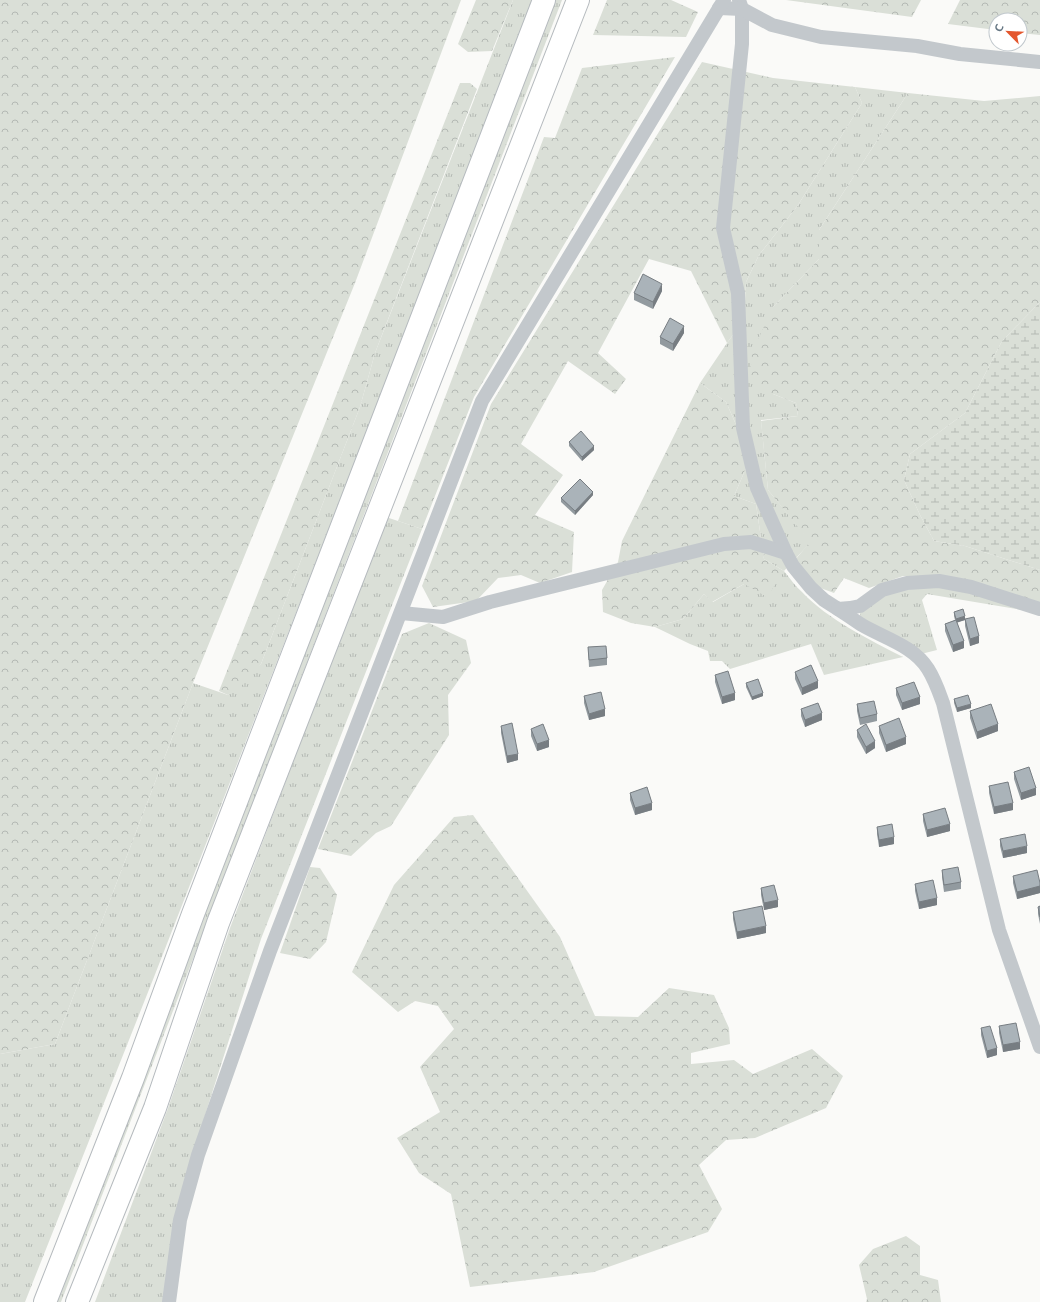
<svg xmlns="http://www.w3.org/2000/svg" width="1040" height="1302" font-family="Ubuntu,sans-serif">
<style>
.grass{fill:url(#grass-tufts)}
.forest{fill:url(#forest-crowns)}
.wetland{fill:url(#wetland-marsh)}
.lines{fill:none;stroke-linecap:round;stroke-linejoin:round}
.primary-casing{stroke:#b5babe;stroke-width:24}
.street{stroke:#c3c8cc;stroke-width:14}
.primary{stroke:#fff;stroke-width:22}
.wall{fill:#929a9f}
.shaded-wall{fill:#777d82}
.building{fill:#aab3b9;stroke:#777d82}
</style>
<defs>
<pattern id="grass-tufts" width="24" height="20" patternUnits="userSpaceOnUse"><rect width="24" height="20" fill="#dadfd7"/><path d="M3 7l-1-3M5 7V3M7 7l1-3M15 17l-1-3M17 17v-4M19 17l1-3" fill="none" stroke="#b4b9b4"/></pattern>
<pattern id="forest-crowns" width="20" height="18" patternUnits="userSpaceOnUse"><rect width="20" height="18" fill="#dadfd7"/><path d="M2 6a3 3 0 1 1 6 0M12 15a3 3 0 1 1 6 0" fill="none" stroke="#b4b9b4"/></pattern>
<pattern id="wetland-marsh" width="20" height="14" patternUnits="userSpaceOnUse"><rect width="20" height="14" fill="#dadfd7"/><path d="M1 5h8M5 5V1M11 12h8M15 12V8" fill="none" stroke="#b4b9b4"/></pattern>
</defs>
<rect width="100%" height="100%" fill="#fafaf8"/>
<!-- grass -->
<g class="grass">
<polygon points="513,0 535,0 154,977 25,1302 0,1302 0,1054 55,1044 193,683 228,695 261,664 360,407 375,353"/>
<polygon points="551,0 562,0 61,1302 52,1302"/>
<path d="M 855,87 L 908,93 L 819,230 L 819,259 L 773,307 L 773,394 L 796,403 L 798,416 L 761,420 L 768,490 L 811,542 L 784,571 C 790,578 795,586 802,592 C 827,619 870,640 903,657 L 824,675 L 811,644 L 730,669 L 722,661 L 710,661 L 708,651 L 690,644 L 655,627 L 683,619 L 704,594 L 713,602 L 744,584 L 784,571 L 764,559 L 756,504 L 734,496 L 746,468 L 738,429 L 726,402 L 700,383 L 727,343 L 744,320 L 746,282 L 759,255 L 798,205 L 862,103 Z"/>
<polygon points="386,517 422,529 261,939 193,1153 164,1302 95,1302 167,1111 230,928"/>
<polygon points="939,584 1034,612 927,594 922,600 937,650 921,654 860,618 860,613 862,609 889,593"/>
</g>
<!-- forest -->
<g class="forest">
<polygon points="0,0 461,0 355,283 193,683 55,1044 0,1054"/>
<polygon points="476,0 513,0 492,51 468,52 458,44"/>
<polygon points="607,0 671,0 698,12 686,37 593,35"/>
<polygon points="786,0 921,0 912,17"/>
<polygon points="960,0 1040,0 1040,35 1020,33 1020,20 996,20 996,30 948,24"/>
<polygon points="675,57 474,397 422,529 398,521 544,137 555,138 582,68"/>
<polygon points="702,62 773,78 855,87 862,103 798,205 759,255 746,282 744,320 727,343 691,271 649,259 598,353 626,379 615,394 568,361 521,444 563,475 535,515 574,532 572,572 540,583 521,575 498,578 476,601 433,607 422,586 491,404"/>
<polygon points="460,83 470,83 477,89 375,353 360,407 261,664 249,680 228,695 219,691"/>
<polygon points="908,93 984,101 1040,96 1040,302 1002,341 965,413 910,454 904,480 920,515 934,541 965,546 1040,570 1040,605 939,576 903,576 869,588 844,578 834,593 815,586 795,560 810,542 768,490 761,421 798,416 796,403 773,394 750,378 752,353 773,307 819,259 819,230"/>
<polygon points="700,383 726,402 738,429 746,468 734,496 756,504 764,559 784,571 767,597 744,584 712,602 704,594 683,619 655,627 631,623 603,612 602,590 618,562 622,541"/>
<polygon points="429,623 466,640 471,663 448,695 449,735 391,826 376,833 351,856 318,849 402,634"/>
<polygon points="473,815 560,937 595,1016 638,1017 669,988 714,995 729,1028 730,1044 691,1053 691,1064 734,1060 753,1074 812,1049 843,1076 826,1108 755,1138 726,1140 699,1165 722,1209 708,1232 594,1272 470,1287 451,1194 419,1173 397,1138 440,1112 420,1067 454,1029 438,1006 415,1001 398,1012 352,972 394,885 454,817"/>
<polygon points="310,867 320,868 337,895 326,942 310,959 280,953"/>
<polygon points="906,1236 920,1246 920,1275 938,1280 941,1302 866,1302 867,1299 859,1265 873,1249"/>
</g>
<!-- wetland -->
<polygon class="wetland" points="1040,302 1040,570 965,546 934,541 920,515 904,480 910,454 965,413 1002,341"/>
<g class="lines">
<defs>
<g id="primary">
<polyline points="45,1302 133,1078 193,914 544,0"/>
<polyline points="77,1302 155,1108 218,923 578,0"/>
</g>
</defs>
<!-- primary casing -->
<use href="#primary" class="primary-casing"/>
<!-- street -->
<g class="street">
<polyline points="739,0 742,9 742,44 723,228 738,293 743,428 757,488 786,553 793,566 811,588 824,600 838,609 850,608 860,606 882,590 907,583 939,581 971,587 1040,609"/>
<polyline points="719,8 742,9 772,25 821,37 917,46 960,54 1040,62"/>
<path d="M 838,609 C 846,614 854,620 862,625 C 884,638 914,646 928,669 C 935,680 939,692 943,703 L 999,930 L 1040,1047"/>
<polyline points="401,613 443,617 490,602 724,544 751,542 786,553"/>
<polyline points="169,1302 180,1220 198,1155 270,951 482,401 724,0"/>
</g>
<!-- primary -->
<use href="#primary" class="primary"/>
</g>
<!-- wall -->
<g class="wall">
<polygon points="662,291 653,309 634,300 634,293"/>
<polygon points="684,333 673,351 660,344 660,337"/>
<polygon points="569,442 594,450 582,461 569,446"/>
<polygon points="593,495 575,515 561,502 561,498"/>
<polygon points="954,612 965,619 979,643 970,646 965,626 965,620 957,622 964,648 953,652 945,631 945,624 955,620 954,616"/>
<polygon points="588,647 607,658 607,665 589,667"/>
<polygon points="795,672 818,688 802,695 795,679"/>
<polygon points="715,675 735,700 722,704 715,682"/>
<polygon points="746,683 763,696 752,700 746,687"/>
<polygon points="896,688 920,704 902,710 896,695"/>
<polygon points="584,696 605,716 589,720 584,703"/>
<polygon points="954,699 971,708 957,712 954,703"/>
<polygon points="857,704 877,714 877,721 860,725 857,711"/>
<polygon points="801,709 822,720 805,727 801,716"/>
<polygon points="970,711 998,731 977,739 970,718"/>
<polygon points="501,726 518,760 507,763 501,733"/>
<polygon points="879,726 906,744 886,752 879,733"/>
<polygon points="531,729 549,747 537,751 531,736"/>
<polygon points="857,730 875,748 866,754 857,737"/>
<polygon points="1014,772 1036,795 1021,800 1014,779"/>
<polygon points="989,786 1013,810 994,814 989,793"/>
<polygon points="630,793 652,810 635,815 630,800"/>
<polygon points="923,814 950,831 927,837 923,821"/>
<polygon points="877,827 894,844 879,847 877,834"/>
<polygon points="1000,839 1027,853 1003,858 1000,846"/>
<polygon points="942,870 961,882 961,889 944,892 942,877"/>
<polygon points="1013,876 1040,883 1040,893 1017,899 1013,883"/>
<polygon points="915,884 937,905 919,909 915,891"/>
<polygon points="761,888 778,907 764,910 761,895"/>
<polygon points="1040,906 1040,924 1038,914 1038,907"/>
<polygon points="733,912 766,933 737,939 733,919"/>
<polygon points="999,1026 1020,1049 1003,1052 999,1033"/>
<polygon points="981,1028 997,1055 987,1058 981,1035"/>
</g>
<!-- shaded-wall -->
<g class="shaded-wall">
<polygon points="662,284 662,291 653,309 653,302"/>
<polygon points="684,326 684,333 673,351 673,344"/>
<polygon points="594,446 594,450 582,461 582,457"/>
<polygon points="593,492 593,495 575,515 575,511"/>
<polygon points="965,616 965,620 956,623 956,619"/>
<polygon points="979,636 979,643 970,646 970,639"/>
<polygon points="964,641 964,648 953,652 953,645"/>
<polygon points="818,681 818,688 802,695 802,688"/>
<polygon points="735,693 735,700 722,704 722,697"/>
<polygon points="763,693 763,696 752,700 752,697"/>
<polygon points="920,697 920,704 902,710 902,703"/>
<polygon points="971,704 971,708 957,712 957,708"/>
<polygon points="605,709 605,716 589,720 589,714"/>
<polygon points="822,713 822,720 805,727 805,720"/>
<polygon points="998,724 998,731 977,739 977,732"/>
<polygon points="906,737 906,744 886,752 886,745"/>
<polygon points="549,740 549,747 537,751 537,744"/>
<polygon points="875,741 875,748 866,754 866,747"/>
<polygon points="518,754 518,760 507,763 507,756"/>
<polygon points="1036,788 1036,795 1021,800 1021,793"/>
<polygon points="652,803 652,810 635,815 635,808"/>
<polygon points="1013,803 1013,810 994,814 994,807"/>
<polygon points="950,824 950,831 927,837 927,830"/>
<polygon points="894,837 894,844 879,847 879,840"/>
<polygon points="1027,846 1027,853 1003,858 1003,851"/>
<polygon points="1040,886 1040,893 1017,899 1017,892"/>
<polygon points="937,898 937,905 919,909 919,902"/>
<polygon points="778,900 778,907 764,910 764,903"/>
<polygon points="766,926 766,933 737,939 737,932"/>
<polygon points="1020,1042 1020,1049 1003,1052 1003,1045"/>
<polygon points="997,1048 997,1055 987,1058 987,1051"/>
</g>
<!-- building -->
<g class="building">
<polygon points="643,274 662,284 653,302 634,293"/>
<polygon points="670,318 684,326 673,344 660,337"/>
<polygon points="581,431 594,446 582,457 569,442"/>
<polygon points="580,479 593,492 575,511 561,498"/>
<polygon points="963,609 965,616 956,619 954,612"/>
<polygon points="974,617 979,636 970,639 965,619"/>
<polygon points="956,620 964,641 953,645 945,624"/>
<polygon points="606,646 607,658 589,660 588,647"/>
<polygon points="811,665 818,681 802,688 795,672"/>
<polygon points="728,671 735,693 722,697 715,675"/>
<polygon points="758,679 763,693 752,697 746,683"/>
<polygon points="914,682 920,697 902,703 896,688"/>
<polygon points="601,692 605,709 589,714 584,696"/>
<polygon points="968,695 971,704 957,708 954,699"/>
<polygon points="874,701 877,714 860,718 857,704"/>
<polygon points="818,703 822,713 805,720 801,709"/>
<polygon points="991,704 998,724 977,732 970,711"/>
<polygon points="899,718 906,737 886,745 879,726"/>
<polygon points="512,723 518,754 507,756 501,726"/>
<polygon points="543,724 549,740 537,744 531,729"/>
<polygon points="866,724 875,741 866,747 857,730"/>
<polygon points="1029,767 1036,788 1021,793 1014,772"/>
<polygon points="1008,782 1013,803 994,807 989,786"/>
<polygon points="647,787 652,803 635,808 630,793"/>
<polygon points="945,808 950,824 927,830 923,814"/>
<polygon points="892,824 894,837 879,840 877,827"/>
<polygon points="1025,834 1027,846 1003,851 1000,839"/>
<polygon points="958,867 961,882 944,885 942,870"/>
<polygon points="1037,870 1040,883 1040,886 1017,892 1013,876"/>
<polygon points="933,880 937,898 919,902 915,884"/>
<polygon points="774,885 778,900 764,903 761,888"/>
<polygon points="762,906 766,926 737,932 733,912"/>
<polygon points="1040,906 1040,917 1038,907"/>
<polygon points="1016,1023 1020,1042 1003,1045 999,1026"/>
<polygon points="990,1026 997,1048 987,1051 981,1028"/>
</g>
<!-- north arrow -->
<g transform="translate(1008 32) rotate(294)"><circle r="19" fill="#ffffff" stroke="#c1c8cd"/>
<path d="M0-3L7 15L0 10L-7 15Z" fill="#e4572e"/>
<text y="-6" font-size="11" font-weight="bold" text-anchor="middle" fill="#657683">С</text>
</g>
</svg>
